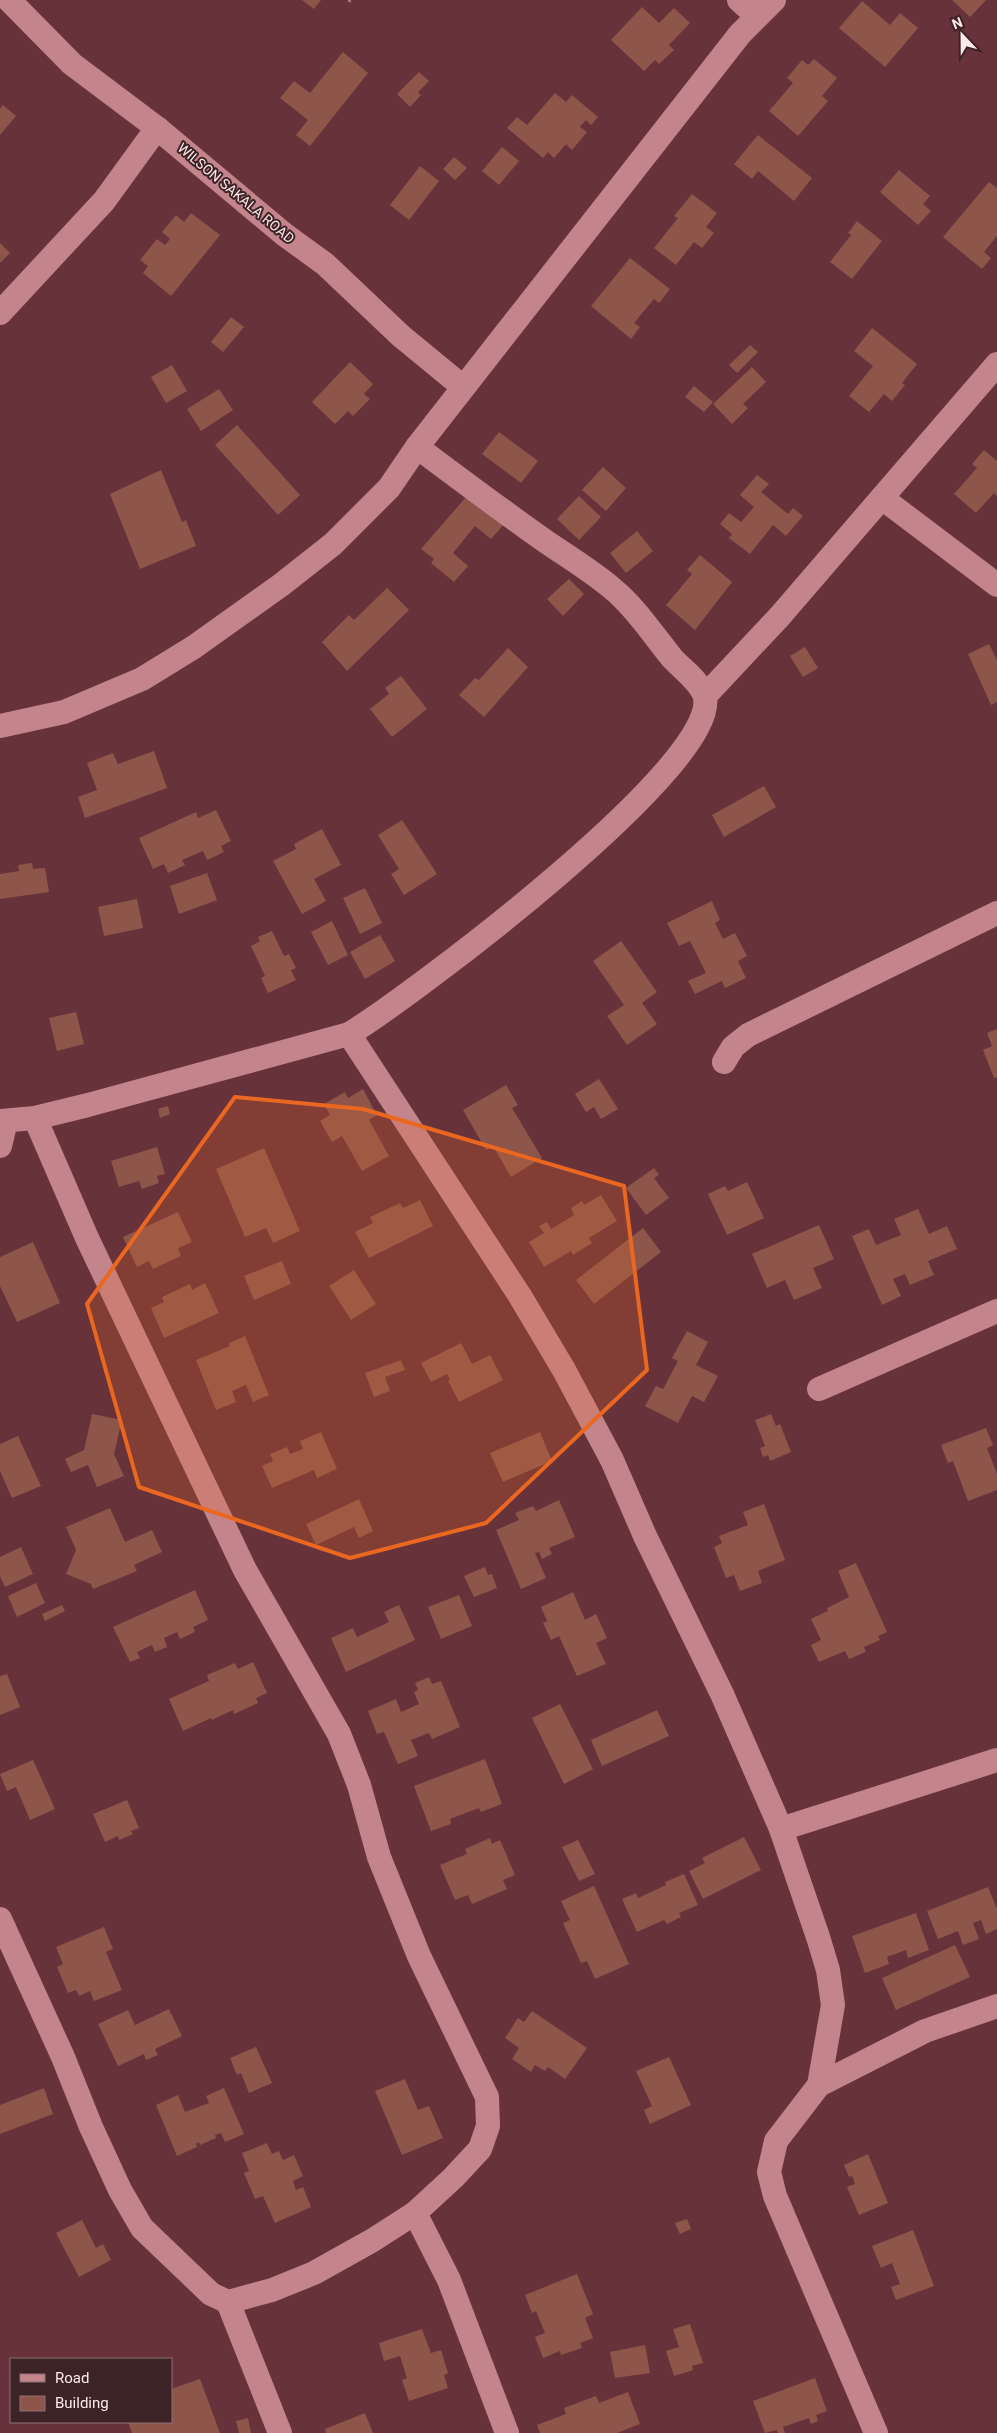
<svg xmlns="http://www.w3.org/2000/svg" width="997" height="2433" font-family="Roboto,sans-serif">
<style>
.building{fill:#8e554a}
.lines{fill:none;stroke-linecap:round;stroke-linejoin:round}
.path{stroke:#a77e84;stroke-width:3;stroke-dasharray:5 2.5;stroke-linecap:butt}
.minor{stroke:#c3848b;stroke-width:24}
.marked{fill:#ea6722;fill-opacity:0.2;stroke:#ea6722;stroke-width:4;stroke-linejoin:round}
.labels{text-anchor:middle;stroke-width:4;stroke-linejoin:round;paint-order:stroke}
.street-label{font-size:14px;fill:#ffe9eb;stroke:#3d2326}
</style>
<rect width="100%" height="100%" fill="#68323a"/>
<!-- building -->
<g class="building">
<polygon points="302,0 321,0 314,9"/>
<polygon points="952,0 986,0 970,17"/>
<polygon points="862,1 890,25 900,13 918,28 885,67 839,28"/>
<polygon points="642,7 659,23 674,8 690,23 669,45 674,50 659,64 655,60 644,71 611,40"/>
<polygon points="343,52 368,73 310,146 296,135 308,120 280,98 294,81 310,93"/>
<polygon points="814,59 837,78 822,96 828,101 798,136 769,111 793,83 787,78 802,60 808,65"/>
<polygon points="419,72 429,81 418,92 421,95 410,107 397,94"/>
<polygon points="555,93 566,102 572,95 598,117 591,125 586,120 580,127 587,132 572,150 566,144 554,158 548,152 543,158 507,128 517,117 527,125"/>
<polygon points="3,105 16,116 0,135 0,109"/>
<polygon points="758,135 812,178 794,201 758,171 752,179 734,164"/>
<polygon points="502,147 519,161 499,185 482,171"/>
<polygon points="454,157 467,168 455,180 443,169"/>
<polygon points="420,166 439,181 409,220 390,205"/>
<polygon points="899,170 930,196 923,204 931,211 918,225 880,192"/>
<polygon points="989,182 997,188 997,236 984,252 991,258 982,269 943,237"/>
<polygon points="692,194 717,213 706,227 714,233 702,248 694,242 676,265 654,248 678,218 674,216"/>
<polygon points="191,213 220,235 171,296 143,273 148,266 140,260 157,239 165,245 170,239 162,232 176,215 184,222"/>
<polygon points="857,221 882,241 852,279 830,262 851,235 848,233"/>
<polygon points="0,243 10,253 0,263"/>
<polygon points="630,258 670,289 659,303 654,299 634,323 640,327 631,339 591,306"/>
<polygon points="231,317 244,327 223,352 211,342"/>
<polygon points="872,328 917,364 902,383 905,385 892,401 884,394 869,412 849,396 873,366 854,351"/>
<polygon points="750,345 758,352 737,373 729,365"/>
<polygon points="350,362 373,384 364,394 370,399 353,416 348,411 335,424 312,402"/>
<polygon points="172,365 187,391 166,403 151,377"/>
<polygon points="752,367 766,382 743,404 748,408 732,424 713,404"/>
<polygon points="694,386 713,402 704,412 685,397"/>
<polygon points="219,389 233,410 201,431 187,409"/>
<polygon points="237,425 300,495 278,515 215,445"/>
<polygon points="499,432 538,461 521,483 482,454"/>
<polygon points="984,450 997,461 997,496 994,493 976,513 954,494 977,468 972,464"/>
<polygon points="603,467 626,488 606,511 582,490"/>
<polygon points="161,470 182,522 186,520 196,546 140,569 110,494"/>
<polygon points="757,475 769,484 761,492 788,514 793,508 803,516 786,536 773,525 750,554 729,538 732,534 720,524 729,513 741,522 754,507 740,495"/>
<polygon points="579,496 601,517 579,540 557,519"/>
<polygon points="466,497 506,522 491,539 475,526 453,553 468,566 454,582 431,563 434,559 421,549"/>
<polygon points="637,531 653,551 626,573 610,553"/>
<polygon points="700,555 732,582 695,630 666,605 692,574 687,570"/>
<polygon points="569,579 584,594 563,616 547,599"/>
<polygon points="387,588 409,610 347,671 322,642 349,615 354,620"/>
<polygon points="989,644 997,660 997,702 991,705 968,654"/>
<polygon points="805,647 818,668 803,677 790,656"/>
<polygon points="508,648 528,667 484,717 459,695 475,678 479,680"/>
<polygon points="401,676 427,709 392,737 370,709 389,694 385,688"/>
<polygon points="154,751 167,788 85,818 78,797 97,790 87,763 113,753 118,764"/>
<polygon points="764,786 776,807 724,837 712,815"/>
<polygon points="216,810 231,841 221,846 224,852 207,860 203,851 182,860 185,865 168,873 164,864 153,869 139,838 196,812 198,818"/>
<polygon points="402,820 437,874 404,895 391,874 399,869 378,835"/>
<polygon points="322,829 341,865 314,879 326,901 302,914 273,861 296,849 294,844"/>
<polygon points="32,863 33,869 45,868 49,892 0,899 0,874 19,871 18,865"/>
<polygon points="207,873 217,900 179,914 170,886"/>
<polygon points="365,888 382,923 360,934 343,898"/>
<polygon points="137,899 143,928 104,936 98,907"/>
<polygon points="712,901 720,920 715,923 723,939 735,933 747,956 738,961 746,978 725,988 722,981 695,994 688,981 706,973 690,941 679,946 667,923"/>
<polygon points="332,921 348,955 328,965 311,932"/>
<polygon points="272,931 284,956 289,954 296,968 291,970 296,980 268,993 261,978 265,976 251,946 260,941 258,937"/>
<polygon points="380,935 395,961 365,979 350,952"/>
<polygon points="621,941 657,992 642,1003 657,1024 627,1045 607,1016 624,1005 593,961"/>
<polygon points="76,1012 84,1044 57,1051 49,1018"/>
<polygon points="997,1029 997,1077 994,1078 983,1050 992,1046 987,1033"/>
<polygon points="599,1079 618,1109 601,1119 594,1107 586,1112 575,1094"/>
<polygon points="506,1085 518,1105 512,1108 542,1158 511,1177 493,1146 486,1150 463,1110"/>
<polygon points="363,1089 377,1115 369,1120 389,1156 362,1171 342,1136 332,1142 320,1121 330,1115 324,1104 345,1092 348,1098"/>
<polygon points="168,1106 170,1114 160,1118 158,1109"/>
<polygon points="157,1147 165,1174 157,1176 159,1183 142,1189 139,1181 119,1187 111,1161"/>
<polygon points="264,1148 300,1231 273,1243 266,1228 245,1237 216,1169"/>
<polygon points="654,1168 659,1175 654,1178 669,1198 646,1215 626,1188"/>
<polygon points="747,1182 764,1218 727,1235 708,1194 725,1186 728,1191"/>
<polygon points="601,1195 617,1221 589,1238 592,1243 573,1255 571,1251 544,1267 529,1242 544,1233 539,1226 547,1222 551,1229 574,1215 571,1208 582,1201 584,1205"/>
<polygon points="420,1200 433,1226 369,1258 355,1232 373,1223 370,1217 400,1203 403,1208"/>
<polygon points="918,1209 929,1234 947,1226 957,1249 928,1261 934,1275 910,1285 905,1274 893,1279 901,1296 882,1305 852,1236 869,1229 876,1245 901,1235 894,1219"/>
<polygon points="178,1212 192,1242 178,1248 181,1256 153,1269 149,1261 137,1267 123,1237"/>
<polygon points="819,1225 834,1259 813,1268 822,1288 794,1300 785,1280 767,1288 752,1254"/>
<polygon points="643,1228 661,1252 594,1304 576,1280"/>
<polygon points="33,1242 60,1303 17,1322 0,1286 0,1257"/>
<polygon points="282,1261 291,1284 254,1300 244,1276"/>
<polygon points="354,1270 376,1304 351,1320 329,1286"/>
<polygon points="205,1283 219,1313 164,1338 151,1308 164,1302 162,1297 190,1284 192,1290"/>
<polygon points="687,1331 708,1342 696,1365 718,1376 704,1402 692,1396 678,1423 645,1406 656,1386 663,1389 678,1361 672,1358"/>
<polygon points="245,1336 269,1395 253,1402 246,1385 232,1391 236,1402 216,1410 196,1360 230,1346 229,1343"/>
<polygon points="461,1343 472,1364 490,1355 503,1380 459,1402 448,1381 450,1380 447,1374 431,1382 421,1363"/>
<polygon points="401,1360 405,1370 385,1377 390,1391 374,1397 365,1373"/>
<polygon points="92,1414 122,1420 114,1454 124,1476 97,1487 88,1465 71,1472 65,1459 84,1450"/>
<polygon points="771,1414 776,1426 780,1424 791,1452 770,1461 768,1455 763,1457 760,1448 765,1446 755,1420"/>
<polygon points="986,1428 993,1445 987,1448 997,1474 997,1490 968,1501 953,1461 948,1463 941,1445"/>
<polygon points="321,1432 337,1469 317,1478 314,1470 272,1488 262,1466 273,1461 270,1454 287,1447 290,1454 303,1449 300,1441"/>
<polygon points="540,1432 552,1461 503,1482 490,1453"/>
<polygon points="18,1436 41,1486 12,1498 0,1471 0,1444"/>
<polygon points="359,1499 373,1531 359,1538 354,1527 316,1545 306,1524"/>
<polygon points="559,1500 575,1537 549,1548 552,1554 542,1559 539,1552 535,1553 546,1578 521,1589 496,1530 519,1520 515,1513 533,1506 536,1511"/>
<polygon points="764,1504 785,1560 758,1571 762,1583 740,1591 734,1575 726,1578 714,1547 722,1543 719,1536 748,1525 743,1512"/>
<polygon points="110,1508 125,1542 152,1530 162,1552 134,1565 137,1571 93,1589 91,1584 66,1574 76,1550 66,1527"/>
<polygon points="21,1547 33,1574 5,1587 0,1576 0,1557"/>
<polygon points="856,1563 887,1632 878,1636 880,1640 864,1647 866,1652 849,1659 845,1651 819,1662 811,1645 821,1640 811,1619 828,1611 827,1608 849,1597 838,1571"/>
<polygon points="485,1567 488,1575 492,1574 497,1588 474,1597 464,1576"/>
<polygon points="36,1583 45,1603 17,1617 8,1596"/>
<polygon points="195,1590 208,1620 193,1627 195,1632 180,1639 177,1632 164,1638 167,1647 155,1652 152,1645 137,1652 140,1658 130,1662 113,1627"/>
<polygon points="573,1592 585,1620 596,1614 607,1638 596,1643 606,1664 577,1676 559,1636 551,1640 543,1623 547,1621 541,1607"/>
<polygon points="459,1595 472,1626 441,1639 428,1607"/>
<polygon points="62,1605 65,1611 45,1621 42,1614"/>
<polygon points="399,1605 415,1640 346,1672 331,1638 353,1628 357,1637 389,1622 384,1612"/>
<polygon points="253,1662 267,1693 256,1698 258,1703 234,1714 233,1710 212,1720 211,1718 183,1731 169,1699 209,1681 207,1675 235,1663 238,1669"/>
<polygon points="7,1674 20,1707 0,1715 0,1676"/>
<polygon points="429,1677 432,1684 441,1681 460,1727 432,1739 429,1733 411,1740 418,1756 398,1764 384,1732 377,1734 368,1711 396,1699 401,1712 419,1704 414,1692 418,1690 415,1683"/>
<polygon points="560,1704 593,1769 564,1784 532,1718"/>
<polygon points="657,1710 669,1736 602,1766 591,1740"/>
<polygon points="485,1759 502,1804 481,1812 479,1808 450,1819 451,1824 431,1831 414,1786"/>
<polygon points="33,1760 55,1809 30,1820 16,1787 7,1791 0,1774"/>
<polygon points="127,1800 139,1828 131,1831 133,1834 119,1840 118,1836 105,1842 93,1814"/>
<polygon points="744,1837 761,1870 703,1899 689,1871 705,1863 702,1858"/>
<polygon points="490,1838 492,1844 500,1840 515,1875 503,1880 507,1889 472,1904 468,1895 455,1900 440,1865 467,1854 465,1849"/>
<polygon points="578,1840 595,1874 579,1881 562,1847"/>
<polygon points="684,1874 698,1905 679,1913 681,1917 667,1924 664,1920 637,1932 622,1899 636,1893 638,1898 666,1885 665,1882"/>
<polygon points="594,1886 629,1964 595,1979 587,1961 581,1963 563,1923 570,1920 561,1901"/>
<polygon points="988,1887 997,1909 997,1929 986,1934 981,1920 973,1923 979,1939 963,1945 958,1931 938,1939 927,1911"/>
<polygon points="916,1913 929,1950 908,1958 906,1950 887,1957 889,1964 865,1973 852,1936"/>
<polygon points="104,1927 113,1949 106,1952 122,1990 94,2001 90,1991 79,1996 76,1990 68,1993 57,1967 63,1964 56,1947"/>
<polygon points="955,1945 970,1977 896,2010 882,1978"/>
<polygon points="169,2009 182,2036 155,2049 158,2055 146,2060 144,2054 118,2066 98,2024 128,2010 135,2025"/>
<polygon points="532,2011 587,2048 565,2079 548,2067 545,2071 535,2065 531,2072 512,2059 519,2048 505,2038 518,2018 524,2022"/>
<polygon points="256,2047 272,2083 249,2093 241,2073 237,2075 230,2058"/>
<polygon points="669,2057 691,2105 650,2124 644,2110 652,2106 636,2071"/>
<polygon points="405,2079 418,2110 429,2106 443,2138 402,2155 375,2091"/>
<polygon points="44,2088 53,2114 0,2134 0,2105"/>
<polygon points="224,2088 244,2134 225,2142 221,2133 215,2135 216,2138 200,2145 199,2142 196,2144 197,2147 177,2156 156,2105 178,2095 185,2112 209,2103 206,2096"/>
<polygon points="267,2143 272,2154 279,2151 283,2160 294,2155 303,2176 293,2181 296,2190 303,2187 311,2207 275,2223 263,2196 255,2199 244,2173 249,2171 242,2153"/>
<polygon points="868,2154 888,2203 859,2215 847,2187 855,2184 852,2176 849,2177 844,2165"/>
<polygon points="687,2219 691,2229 680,2234 675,2223"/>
<polygon points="82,2220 96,2248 103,2244 111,2260 79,2277 56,2233"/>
<polygon points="913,2230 934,2286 896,2300 891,2287 900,2284 892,2263 881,2268 872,2246"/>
<polygon points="577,2274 593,2314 585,2318 593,2338 580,2343 582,2348 561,2355 560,2351 543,2358 535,2337 545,2333 536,2311 532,2313 525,2295"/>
<polygon points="690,2324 703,2363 692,2366 693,2370 674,2376 666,2351 679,2347 673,2329"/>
<polygon points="422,2329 431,2353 441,2350 448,2373 444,2375 448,2388 409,2401 402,2380 407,2378 400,2356 384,2361 379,2343"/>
<polygon points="645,2345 650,2373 615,2378 610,2352"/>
<polygon points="815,2378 827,2411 816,2415 818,2421 811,2424 809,2418 783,2427 785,2433 778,2433 777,2430 765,2433 753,2401"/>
<polygon points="200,2379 220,2433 132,2433 128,2422 171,2422 171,2389"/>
<polygon points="628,2392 640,2424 617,2433 540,2433 537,2425 566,2414 564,2408 596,2396 599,2403"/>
<polygon points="365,2413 373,2433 326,2433 325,2429"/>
<polygon points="248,2418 251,2433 239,2433 236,2421"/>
</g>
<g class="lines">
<!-- path -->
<polyline class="path" points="349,2 350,0"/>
<!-- minor -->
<g class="minor">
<polyline points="9,0 72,64 157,128 285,235 325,264 401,336 463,387"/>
<polyline points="739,0 757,16"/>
<polyline points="0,313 104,201 157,128"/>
<polyline points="882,498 997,585"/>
<polyline points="705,696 780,616 997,364"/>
<polyline points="0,726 64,712 142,679 194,647 281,585 333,544 389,488 417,447 740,34 774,0"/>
<polyline points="349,1034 520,1296 564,1370 612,1460 645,1536 722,1694 781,1829 818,1937 828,1970 833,2005 819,2085 776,2141 769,2172 775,2196 876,2433"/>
<polyline points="724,1062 733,1047 748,1035 997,913"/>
<path d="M 0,1121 L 35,1118 L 88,1105 L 349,1034 C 406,1000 729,759 704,694 C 697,679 683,670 672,658 C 655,637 634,606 614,590 C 591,570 563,554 538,536 C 497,507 457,477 417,447"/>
<polyline points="0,1146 6,1121"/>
<polyline points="819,1389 997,1311"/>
<polyline points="781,1829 997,1760"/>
<polyline points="0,1919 63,2057 91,2127 120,2190 142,2228 211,2294 228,2302 272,2290 314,2273 373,2240 415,2213 453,2178 480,2149 488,2126 487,2097 419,1956 379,1857 359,1785 339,1734 245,1570 87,1238 35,1118"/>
<polyline points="819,2085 925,2031 997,2006"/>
<polyline points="415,2213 449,2280 507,2433"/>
<polyline points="228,2302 280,2433"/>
</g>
</g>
<!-- marked area -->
<path class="marked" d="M 235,1097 L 363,1109 L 624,1186 L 647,1370 L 486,1523 L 350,1558 L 139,1487 L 87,1304 Z"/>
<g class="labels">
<!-- street labels -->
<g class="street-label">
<text transform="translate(236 193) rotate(40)" y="5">WILSON SAKALA ROAD</text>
</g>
</g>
<!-- legend -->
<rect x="10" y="2358" width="162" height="65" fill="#3d2326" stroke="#8b7275"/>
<rect x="20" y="2374" width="25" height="8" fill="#c3848b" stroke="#8b7275"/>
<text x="55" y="2383" font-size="15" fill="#ffe9eb">Road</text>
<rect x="20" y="2396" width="25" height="15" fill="#8e554a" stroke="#8b7275"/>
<text x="55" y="2408" font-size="15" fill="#ffe9eb">Building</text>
<!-- north arrow -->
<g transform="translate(962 35) rotate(338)" stroke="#3d2326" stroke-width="4" paint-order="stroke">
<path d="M0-4L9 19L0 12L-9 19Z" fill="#ffe9eb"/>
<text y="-8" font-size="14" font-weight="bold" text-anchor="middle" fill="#ffe9eb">N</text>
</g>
</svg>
